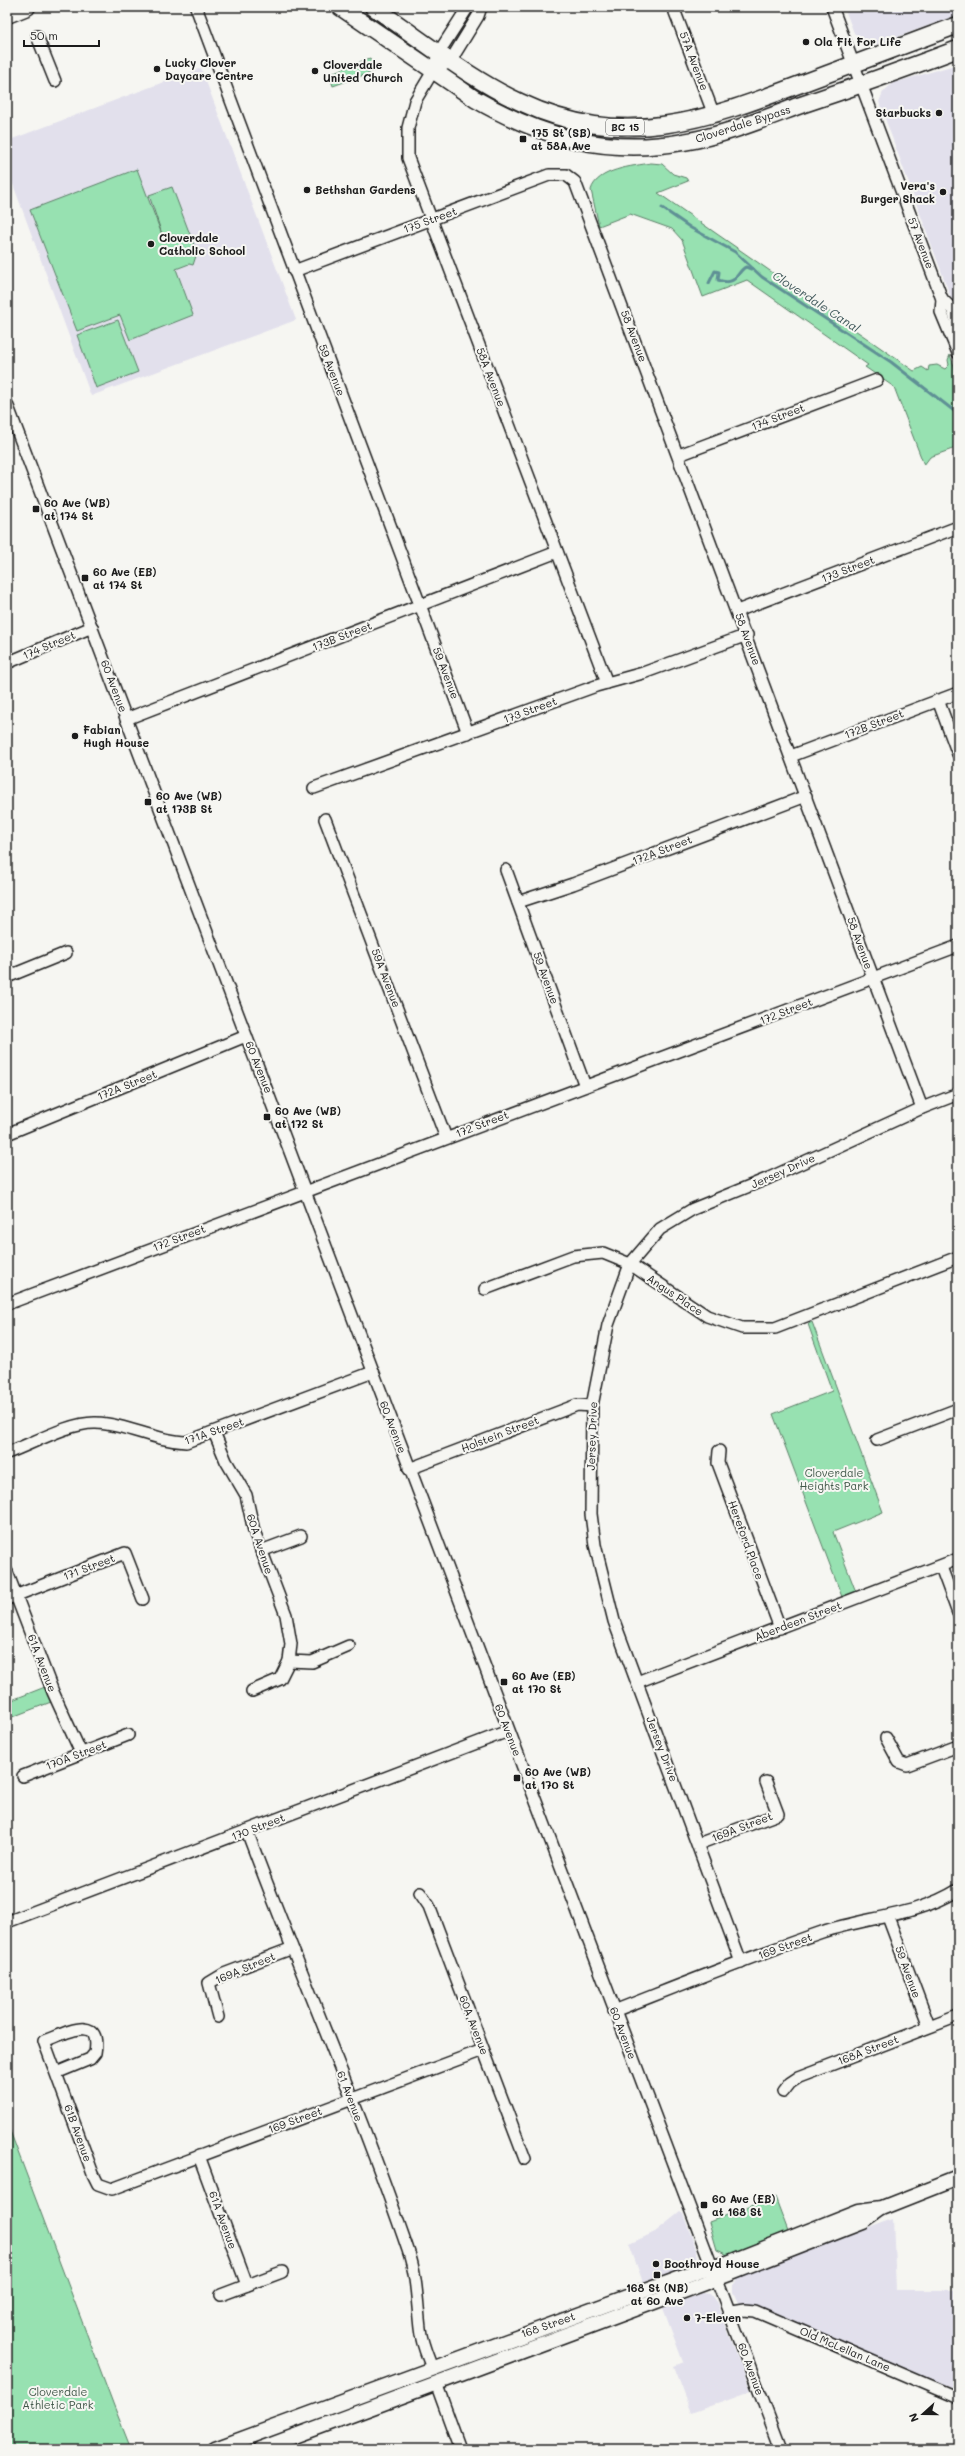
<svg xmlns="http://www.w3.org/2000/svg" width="965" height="2456" font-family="Mali,sans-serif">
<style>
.built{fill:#e2e0ec}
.green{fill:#97e1b1;stroke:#5a7e66}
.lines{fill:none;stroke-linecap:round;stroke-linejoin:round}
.stream{stroke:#5f9095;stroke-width:3}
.minor-casing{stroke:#1c1c1c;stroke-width:14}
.major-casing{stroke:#1c1c1c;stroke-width:17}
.highway-casing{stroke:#1c1c1c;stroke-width:19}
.minor{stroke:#f6f6f2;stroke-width:11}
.major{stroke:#f6f6f2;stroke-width:14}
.highway{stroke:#f6f6f2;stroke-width:16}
.poi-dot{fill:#1c1c1c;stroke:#f6f6f2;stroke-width:1.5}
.labels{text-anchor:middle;stroke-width:4;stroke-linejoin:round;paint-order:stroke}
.shield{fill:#f6f6f2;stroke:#5d5d5c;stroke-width:1}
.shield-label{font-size:10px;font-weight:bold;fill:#1c1c1c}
.poi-label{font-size:11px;font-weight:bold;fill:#1c1c1c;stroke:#f6f6f2;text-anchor:start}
.street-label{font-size:11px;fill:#1c1c1c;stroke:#f6f6f2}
.park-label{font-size:11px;fill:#415749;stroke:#f6f6f2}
.water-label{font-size:12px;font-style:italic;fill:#3e5659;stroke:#f6f6f2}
</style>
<rect width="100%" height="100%" fill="#f6f6f2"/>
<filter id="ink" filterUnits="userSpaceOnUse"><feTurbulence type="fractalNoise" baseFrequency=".025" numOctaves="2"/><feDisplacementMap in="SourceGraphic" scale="8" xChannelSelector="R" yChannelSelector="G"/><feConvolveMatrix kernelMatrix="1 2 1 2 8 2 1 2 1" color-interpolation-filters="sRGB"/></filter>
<g filter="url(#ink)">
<!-- built -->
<g class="built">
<polygon points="844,7 958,7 958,15 875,45 862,40 854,33"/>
<polygon points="958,64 958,317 879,102 883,92 893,83"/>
<polygon points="201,68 296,320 91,396 7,168 7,141"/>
<polygon points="680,2212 683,2214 697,2251 696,2261 693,2266 644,2285 629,2244 655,2232"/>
<polygon points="893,2219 896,2290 958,2290 958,2390 758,2308 740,2308 733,2293 733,2285 741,2276"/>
<polygon points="703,2293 710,2294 717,2303 751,2391 691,2413 673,2366 683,2362 663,2308"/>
</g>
<!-- green -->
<g class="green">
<polygon points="370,58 375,71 333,86 329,74"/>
<path d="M 651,163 L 662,164 L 673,174 L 686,178 L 688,181 L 658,193 L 914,371 L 922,367 L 928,371 L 929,366 L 937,365 L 945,369 L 949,365 L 948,360 L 950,355 L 958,377 L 958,447 L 930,457 L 924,465 L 894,387 L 865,367 L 868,365 L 747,280 L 703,297 L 682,240 L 672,229 L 630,214 L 599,226 L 591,190 C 597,169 633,166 651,163 Z"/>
<polygon points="137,169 164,240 149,195 172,187 197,253 193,265 189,264 176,269 193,315 130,340 120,315 77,331 30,210"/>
<polygon points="118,320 138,372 96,388 77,335"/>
<polygon points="812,1322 883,1512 833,1532 856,1592 842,1597 773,1414 832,1391 808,1324"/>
<polygon points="45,1687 51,1702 7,1719 7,1702"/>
<polygon points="7,2123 114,2406 131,2449 7,2449"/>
<polygon points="775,2197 788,2231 728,2255 717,2250 709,2222"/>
</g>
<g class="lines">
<!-- stream -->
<g class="stream">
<polyline points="662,208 691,228 735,252 762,277 891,362 958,414"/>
<path d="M 709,283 L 715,271 L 719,272 L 718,280 C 738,287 736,271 746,267 L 751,269"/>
</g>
<defs>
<g id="minor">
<polyline points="196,7 468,733"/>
<polyline points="468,7 439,52 433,71 415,101 408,128 408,158 607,683"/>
<polyline points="673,7 714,115"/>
<polyline points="832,7 942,299 941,312 958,353"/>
<polyline points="37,36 55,81"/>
<polyline points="444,65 451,60 478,16 481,7"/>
<polyline points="294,271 549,175 566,175 575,182 922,1108"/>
<polyline points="942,299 952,309 958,326"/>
<polyline points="7,404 781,2449"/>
<polyline points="679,455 877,380"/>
<polyline points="737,611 958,527"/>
<polyline points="7,663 92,627"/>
<polyline points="938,700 958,754"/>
<polyline points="126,719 557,552"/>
<polyline points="791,756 958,693"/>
<polyline points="314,788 596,686 643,673 747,635"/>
<polyline points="325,819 446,1138"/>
<polyline points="506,870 585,1086"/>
<polyline points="518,902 573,884 806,796"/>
<polyline points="7,977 66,953"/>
<polyline points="7,1134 246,1036"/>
<polyline points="485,1289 573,1256 603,1253 630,1264 707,1316 742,1328 775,1328 958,1257"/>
<polyline points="7,1304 958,946"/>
<polyline points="214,1432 226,1461 246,1495 254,1531 286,1615 291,1644 289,1661 280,1679 252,1691"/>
<polyline points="877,1440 958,1409"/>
<polyline points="719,1451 718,1463 780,1628"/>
<path d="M 7,1453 C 32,1444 70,1422 96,1423 C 127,1424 155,1441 186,1442 L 373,1372"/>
<polyline points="409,1469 577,1405 592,1406"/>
<polyline points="261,1551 301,1536"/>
<polyline points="941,1567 958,1613"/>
<polyline points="7,1572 53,1692 81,1753"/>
<polyline points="7,1599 125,1553 143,1599"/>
<polyline points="289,1661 312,1662 349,1646"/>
<polyline points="637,1682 958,1559"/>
<polyline points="886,1738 899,1762 907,1765 958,1746"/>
<polyline points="23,1776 128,1735"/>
<path d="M 247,1831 C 299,1971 360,2109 408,2250 C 417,2276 417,2302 420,2328 C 421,2342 427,2355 432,2368"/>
<polyline points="698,1844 778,1814 766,1782"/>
<polyline points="420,1893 429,1906 525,2159"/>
<polyline points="888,1917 929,2026"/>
<polyline points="7,1922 508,1731"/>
<polyline points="741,1962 614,1621 595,1545 591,1514 592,1406 608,1325 630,1264 660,1229 693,1209 769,1178 922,1108 958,1094"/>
<path d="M 614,2011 C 683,1984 752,1956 822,1932 C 867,1917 917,1916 958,1890"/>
<polyline points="218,2017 209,1983 224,1974 290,1949"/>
<path d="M 56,2073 L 90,2059 L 95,2053 C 102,2012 64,2034 44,2041 L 93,2174 L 98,2184 L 112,2189 L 483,2050"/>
<polyline points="783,2092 790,2083 799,2077 958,2016"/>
<polyline points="199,2156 247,2285"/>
<polyline points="221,2295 282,2272"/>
<polyline points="731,2312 744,2310 755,2311 958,2398"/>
<polyline points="436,2383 460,2449"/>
</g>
<g id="major">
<polyline points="215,2449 700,2270 725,2264 859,2211 882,2208 958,2178"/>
<polyline points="260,2449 729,2274 862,2222 880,2209"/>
</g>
<g id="highway">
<path d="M 340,7 L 475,99 C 541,137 606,156 683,142 C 722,136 761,120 798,106 C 852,88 905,69 958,49"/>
<path d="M 373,7 C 421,39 468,78 520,102 C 624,151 706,120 806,82 C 857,63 907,44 958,25"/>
<polyline points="7,15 27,7"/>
</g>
</defs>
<!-- minor casing -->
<use href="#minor" class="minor-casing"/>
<!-- major casing -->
<use href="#major" class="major-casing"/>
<!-- highway casing -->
<use href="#highway" class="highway-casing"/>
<!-- minor -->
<use href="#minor" class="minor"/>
<!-- major -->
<use href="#major" class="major"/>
<!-- highway -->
<use href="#highway" class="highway"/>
</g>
</g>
<!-- markers -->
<g class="poi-dot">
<circle cx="806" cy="42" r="4"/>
<circle cx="157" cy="69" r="4"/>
<circle cx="315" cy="71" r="4"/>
<circle cx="939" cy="113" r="4"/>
<rect x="519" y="135" width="8" height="8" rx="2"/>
<circle cx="307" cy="190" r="4"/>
<circle cx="943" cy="192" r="4"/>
<circle cx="151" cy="244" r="4"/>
<rect x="32" y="505" width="8" height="8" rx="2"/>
<rect x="81" y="574" width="8" height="8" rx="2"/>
<circle cx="75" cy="736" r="4"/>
<rect x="144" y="798" width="8" height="8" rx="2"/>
<rect x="263" y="1113" width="8" height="8" rx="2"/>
<rect x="500" y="1678" width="8" height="8" rx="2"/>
<rect x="513" y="1774" width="8" height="8" rx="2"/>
<rect x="700" y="2201" width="8" height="8" rx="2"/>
<circle cx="656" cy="2264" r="4"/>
<rect x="653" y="2271" width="8" height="8" rx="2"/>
<circle cx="687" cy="2318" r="4"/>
</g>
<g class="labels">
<!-- shield labels -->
<rect class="shield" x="606" y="119" width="38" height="16" rx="3"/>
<g class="shield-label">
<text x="625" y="131">BC 15</text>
</g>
<!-- poi labels -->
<g class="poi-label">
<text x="814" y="46">Ola Fit For Life</text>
<text x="165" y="67">Lucky Clover<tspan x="165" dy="13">Daycare Centre</tspan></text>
<text x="323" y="69">Cloverdale<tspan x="323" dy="13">United Church</tspan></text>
<text x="931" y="117" text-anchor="end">Starbucks</text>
<text x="531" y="137">175 St (SB)<tspan x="531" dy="13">at 58A Ave</tspan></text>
<text x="935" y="190" text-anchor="end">Vera's<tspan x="935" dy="13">Burger Shack</tspan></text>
<text x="315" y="194">Bethshan Gardens</text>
<text x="159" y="242">Cloverdale<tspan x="159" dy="13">Catholic School</tspan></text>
<text x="44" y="507">60 Ave (WB)<tspan x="44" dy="13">at 174 St</tspan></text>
<text x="93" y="576">60 Ave (EB)<tspan x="93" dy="13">at 174 St</tspan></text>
<text x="83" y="734">Fabian<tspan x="83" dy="13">Hugh House</tspan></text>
<text x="156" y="800">60 Ave (WB)<tspan x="156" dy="13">at 173B St</tspan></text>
<text x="275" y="1115">60 Ave (WB)<tspan x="275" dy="13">at 172 St</tspan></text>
<text x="512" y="1680">60 Ave (EB)<tspan x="512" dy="13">at 170 St</tspan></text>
<text x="525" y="1776">60 Ave (WB)<tspan x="525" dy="13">at 170 St</tspan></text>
<text x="712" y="2203">60 Ave (EB)<tspan x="712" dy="13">at 168 St</tspan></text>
<text x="664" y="2268">Boothroyd House</text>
<text x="657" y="2292" text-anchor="middle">168 St (NB)<tspan x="657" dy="13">at 60 Ave</tspan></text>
<text x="695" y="2322">7-Eleven</text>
</g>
<!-- street labels -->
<g class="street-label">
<text transform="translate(694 61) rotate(69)" y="4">57A Avenue</text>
<text transform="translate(743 124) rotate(-18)" y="4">Cloverdale Bypass</text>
<text transform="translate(430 220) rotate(-20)" y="4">175 Street</text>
<text transform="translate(921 243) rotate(69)" y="4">57 Avenue</text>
<text transform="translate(634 336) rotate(69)" y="4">58 Avenue</text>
<text transform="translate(332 370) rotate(69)" y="4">59 Avenue</text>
<text transform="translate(491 377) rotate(69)" y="4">58A Avenue</text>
<text transform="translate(778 417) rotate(-21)" y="4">174 Street</text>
<text transform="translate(848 569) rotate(-21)" y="4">173 Street</text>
<text transform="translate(342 636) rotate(-21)" y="4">173B Street</text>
<text transform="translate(748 639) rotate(70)" y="4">58 Avenue</text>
<text transform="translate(49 645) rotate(-23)" y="4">174 Street</text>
<text transform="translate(446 673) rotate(69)" y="4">59 Avenue</text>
<text transform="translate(114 686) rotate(69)" y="4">60 Avenue</text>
<text transform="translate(530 710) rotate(-20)" y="4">173 Street</text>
<text transform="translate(874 724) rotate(-21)" y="4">172B Street</text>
<text transform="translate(662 850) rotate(-21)" y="4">172A Street</text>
<text transform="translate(860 943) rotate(70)" y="4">58 Avenue</text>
<text transform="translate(386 978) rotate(69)" y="4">59A Avenue</text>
<text transform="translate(546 978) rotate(70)" y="4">59 Avenue</text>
<text transform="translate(786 1011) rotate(-21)" y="4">172 Street</text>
<text transform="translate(259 1067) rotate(68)" y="4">60 Avenue</text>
<text transform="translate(127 1085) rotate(-22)" y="4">172A Street</text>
<text transform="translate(482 1124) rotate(-21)" y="4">172 Street</text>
<text transform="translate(783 1171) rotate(-24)" y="4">Jersey Drive</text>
<text transform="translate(179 1238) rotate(-21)" y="4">172 Street</text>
<text transform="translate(675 1295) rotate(34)" y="4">Angus Place</text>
<text transform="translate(393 1427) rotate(69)" y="4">60 Avenue</text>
<text transform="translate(214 1431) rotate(-19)" y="4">171A Street</text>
<text transform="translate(500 1434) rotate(-21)" y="4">Holstein Street</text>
<text transform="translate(592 1436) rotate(-88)" y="4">Jersey Drive</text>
<text transform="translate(746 1540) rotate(70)" y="4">Hereford Place</text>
<text transform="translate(260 1544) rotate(72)" y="4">60A Avenue</text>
<text transform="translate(89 1567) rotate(-21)" y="4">171 Street</text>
<text transform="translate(798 1621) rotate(-21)" y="4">Aberdeen Street</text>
<text transform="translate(42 1663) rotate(69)" y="4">61A Avenue</text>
<text transform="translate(508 1730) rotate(69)" y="4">60 Avenue</text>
<text transform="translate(662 1749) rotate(69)" y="4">Jersey Drive</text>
<text transform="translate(76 1755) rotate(-21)" y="4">170A Street</text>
<text transform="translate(258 1827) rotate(-21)" y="4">170 Street</text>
<text transform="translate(742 1827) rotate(-21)" y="4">169A Street</text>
<text transform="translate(785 1946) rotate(-20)" y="4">169 Street</text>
<text transform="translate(245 1968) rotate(-23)" y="4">169A Street</text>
<text transform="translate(908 1972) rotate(70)" y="4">59 Avenue</text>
<text transform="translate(474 2025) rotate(69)" y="4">60A Avenue</text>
<text transform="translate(623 2033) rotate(69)" y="4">60 Avenue</text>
<text transform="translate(868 2050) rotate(-21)" y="4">168A Street</text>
<text transform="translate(350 2096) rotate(69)" y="4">61 Avenue</text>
<text transform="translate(295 2120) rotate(-20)" y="4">169 Street</text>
<text transform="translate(78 2133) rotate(70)" y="4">61B Avenue</text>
<text transform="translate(223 2220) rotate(70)" y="4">61A Avenue</text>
<text transform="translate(548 2325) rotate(-19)" y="4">168 Street</text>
<text transform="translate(845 2349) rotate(23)" y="4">Old McLellan Lane</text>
<text transform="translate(751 2369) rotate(70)" y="4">60 Avenue</text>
</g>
<!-- park labels -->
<g class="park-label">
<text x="834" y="1477">Cloverdale<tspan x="834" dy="13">Heights Park</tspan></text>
<text x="58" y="2396">Cloverdale<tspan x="58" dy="13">Athletic Park</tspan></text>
</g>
<!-- water labels -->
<g class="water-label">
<text transform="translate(816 302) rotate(33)" y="4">Cloverdale Canal</text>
</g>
</g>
<!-- margin -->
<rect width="965" height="2456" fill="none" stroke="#f6f6f2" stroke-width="24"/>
<rect x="12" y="12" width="941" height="2432" fill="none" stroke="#1c1c1c" stroke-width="1.5" filter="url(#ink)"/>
<!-- north arrow -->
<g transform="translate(923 2414) rotate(249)" stroke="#f6f6f2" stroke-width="3" paint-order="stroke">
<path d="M0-3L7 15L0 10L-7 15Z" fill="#1c1c1c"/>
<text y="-6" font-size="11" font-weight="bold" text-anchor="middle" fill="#1c1c1c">N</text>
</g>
<!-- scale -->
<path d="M24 40v6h75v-6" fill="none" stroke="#1c1c1c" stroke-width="2"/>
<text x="30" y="40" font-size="12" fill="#1c1c1c" stroke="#f6f6f2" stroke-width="3" paint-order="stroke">50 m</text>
</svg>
